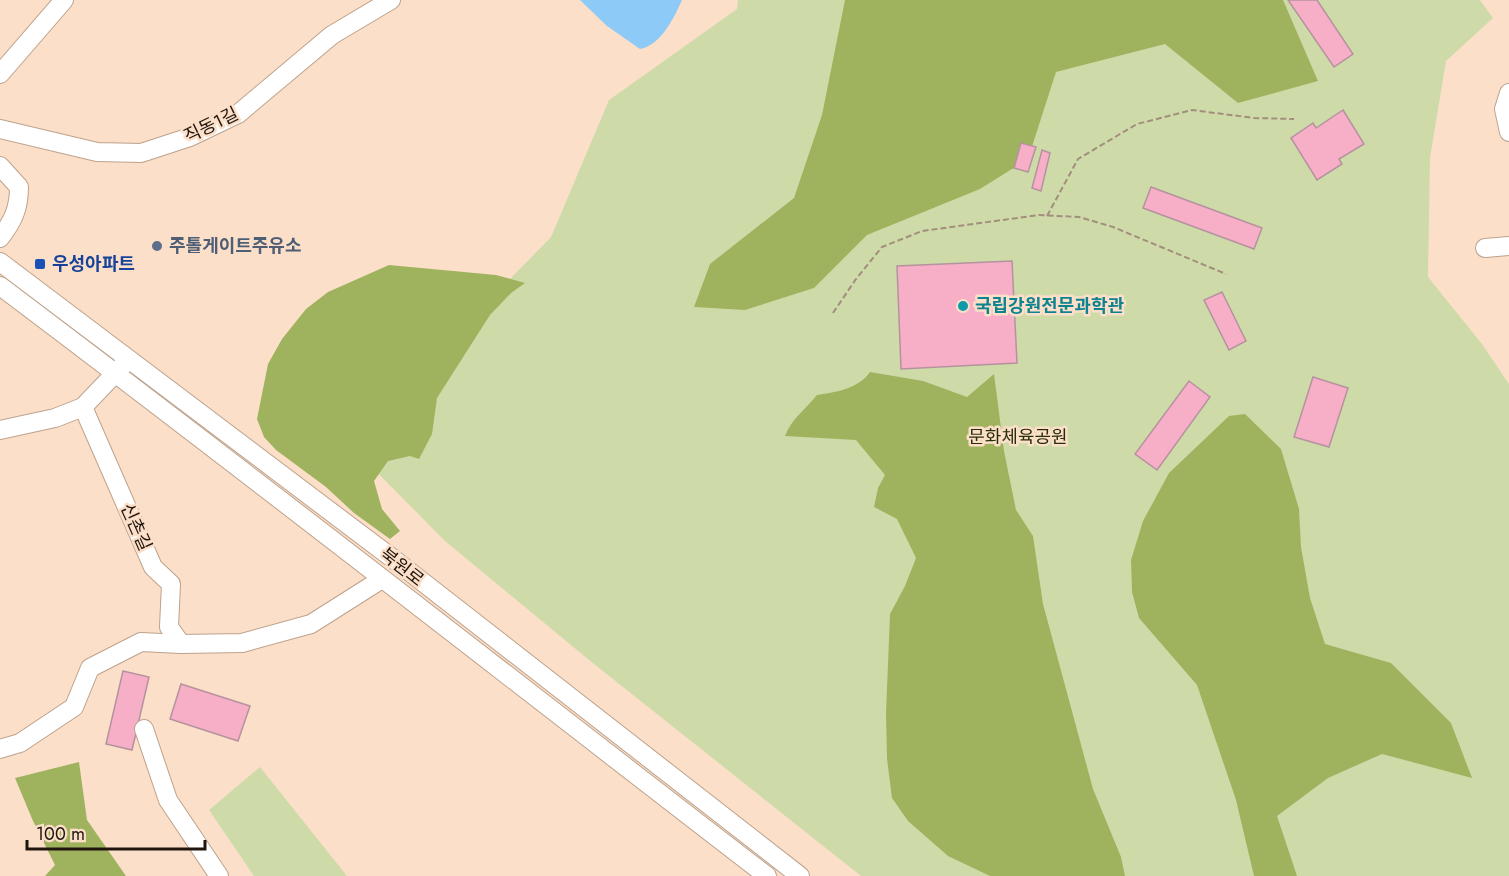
<svg xmlns="http://www.w3.org/2000/svg" width="1509" height="876" font-family="Jost,'Noto Sans KR',sans-serif">
<style>
.green{fill:#cedba9}
.forest{fill:#9fb35f}
.water{fill:#8dcaf7}
.building{fill:#f7aec7;stroke:#b5939e;stroke-width:1.5}
.lines{fill:none;stroke-linecap:round;stroke-linejoin:round}
.minor-casing{stroke:#bda28c;stroke-width:20}
.path{stroke:#a38e7d;stroke-width:2;stroke-dasharray:6 3;stroke-linecap:butt}
.minor{stroke:#fff;stroke-width:18}
.service-dot{fill:#5c6f8a;stroke:#fcdfc8;stroke-width:2}
.transit-dot{fill:#1a4fb4;stroke:#fcdfc8;stroke-width:2}
.culture-dot{fill:#0f9aa8;stroke:#fcdfc8;stroke-width:2}
.labels{text-anchor:middle;stroke-width:5;stroke-linejoin:round;paint-order:stroke}
.street-label{font-size:18px;fill:#20160e;stroke:#fcdfc8}
.service-label{font-size:18px;font-weight:bold;fill:#4e5e75;stroke:#fcdfc8;text-anchor:start}
.transit-label{font-size:18px;font-weight:bold;fill:#164399;stroke:#fcdfc8;text-anchor:start}
.culture-label{font-size:18px;font-weight:bold;fill:#0d838f;stroke:#fcdfc8;text-anchor:start}
.park-label{font-size:18px;fill:#272f0a;stroke:#fcdfc8}
</style>
<rect width="100%" height="100%" fill="#fcdfc8"/>
<!-- green -->
<g class="green">
<polygon points="738,0 1480,0 1493,18 1446,61 1430,158 1428,277 1482,344 1509,384 1509,876 861,876 589,660 445,541 340,435 509,280 551,237 609,100 737,9"/>
<polygon points="260,767 347,876 254,876 209,810"/>
</g>
<!-- forest -->
<g class="forest">
<polygon points="845,0 1283,0 1318,81 1238,103 1165,44 1056,72 1028,159 980,189 867,235 814,288 745,310 694,307 710,264 794,198 822,115"/>
<polygon points="389,265 496,275 525,283 511,293 490,315 437,398 432,434 419,459 410,456 388,461 374,481 382,509 400,531 390,539 354,513 326,487 276,450 264,437 257,419 268,364 282,339 306,309 328,292"/>
<path d="M 870,372 L 923,381 L 967,397 L 994,374 L 1004,451 L 1016,510 L 1033,536 L 1043,604 L 1093,789 L 1121,857 L 1125,876 L 990,876 L 948,856 L 908,821 L 892,798 L 887,759 L 886,713 L 890,614 L 905,586 L 916,558 L 897,519 L 874,507 L 878,488 L 885,475 L 856,440 L 785,436 C 791,419 806,409 817,395 C 836,392 858,389 870,372 Z"/>
<polygon points="1245,414 1281,449 1299,509 1301,547 1310,598 1325,644 1391,663 1451,723 1472,778 1382,754 1328,778 1277,816 1297,876 1254,876 1236,800 1197,685 1139,618 1132,592 1131,560 1143,521 1169,473 1229,416"/>
<polygon points="79,762 87,820 126,876 45,876 55,865 33,821 15,778"/>
</g>
<!-- water -->
<path class="water" d="M 580,0 L 682,0 C 674,18 661,45 640,49 L 607,26 Z"/>
<!-- building -->
<g class="building">
<polygon points="1288,0 1317,0 1353,54 1334,67"/>
<polygon points="1343,110 1364,144 1339,159 1342,164 1317,180 1291,138 1313,123 1316,128"/>
<polygon points="1021,143 1036,147 1028,172 1014,168"/>
<polygon points="1042,150 1050,153 1041,191 1032,188"/>
<polygon points="1151,187 1262,228 1254,249 1143,208"/>
<polygon points="1012,261 1017,363 901,369 897,266"/>
<polygon points="1222,292 1246,341 1229,350 1204,300"/>
<polygon points="1313,377 1348,388 1329,447 1294,437"/>
<polygon points="1189,381 1210,397 1157,470 1135,454"/>
<polygon points="123,671 149,677 132,750 106,744"/>
<polygon points="181,684 250,706 238,741 170,719"/>
</g>
<g class="lines">
<defs>
<g id="minor">
<polyline points="0,74 64,0"/>
<polyline points="1509,93 1504,109 1509,132"/>
<polyline points="0,129 97,152 141,153 190,137 238,114 332,35 391,0"/>
<path d="M 0,166 L 19,187 C 19,209 13,221 0,238"/>
<polyline points="1485,248 1509,246"/>
<polyline points="0,262 392,558 800,876"/>
<path d="M 0,286 C 258,480 511,679 767,876"/>
<polyline points="83,407 153,567 171,584 169,627 181,644"/>
<polyline points="0,430 55,418 83,407 124,364"/>
<polyline points="144,729 168,800 219,876"/>
<polyline points="0,749 20,743 74,707 90,668 141,642 181,644 242,643 311,624 382,579"/>
</g>
</defs>
<!-- minor casing -->
<use href="#minor" class="minor-casing"/>
<!-- path -->
<g class="path">
<polyline points="1047,216 1078,159 1137,124 1192,110 1254,118 1294,119"/>
<polyline points="833,313 856,279 882,247 922,231 1039,215 1079,217 1113,227 1226,274"/>
</g>
<!-- minor -->
<use href="#minor" class="minor"/>
</g>
<!-- markers -->
<circle class="service-dot" cx="157" cy="246" r="6"/>
<rect class="transit-dot" x="34" y="258" width="12" height="12" rx="3"/>
<circle class="culture-dot" cx="963" cy="306" r="6"/>
<g class="labels">
<!-- street labels -->
<g class="street-label">
<text transform="translate(211 125) rotate(-26)" y="6">직동1길</text>
<text transform="translate(136 527) rotate(66)" y="6">신촌길</text>
<text transform="translate(402 567) rotate(38)" y="6">북원로</text>
</g>
<!-- service labels -->
<g class="service-label">
<text x="169" y="252">주톨게이트주유소</text>
</g>
<!-- transit labels -->
<g class="transit-label">
<text x="52" y="270">우성아파트</text>
</g>
<!-- culture labels -->
<g class="culture-label">
<text x="975" y="312">국립강원전문과학관</text>
</g>
<!-- park labels -->
<g class="park-label">
<text x="1018" y="443">문화체육공원</text>
</g>
</g>
<!-- scale -->
<path d="M27 840v9h178v-9" fill="none" stroke="#20160e" stroke-width="3"/>
<text x="36" y="840" font-size="18" fill="#20160e" stroke="#fcdfc8" stroke-width="4.5" paint-order="stroke">100 m</text>
</svg>
